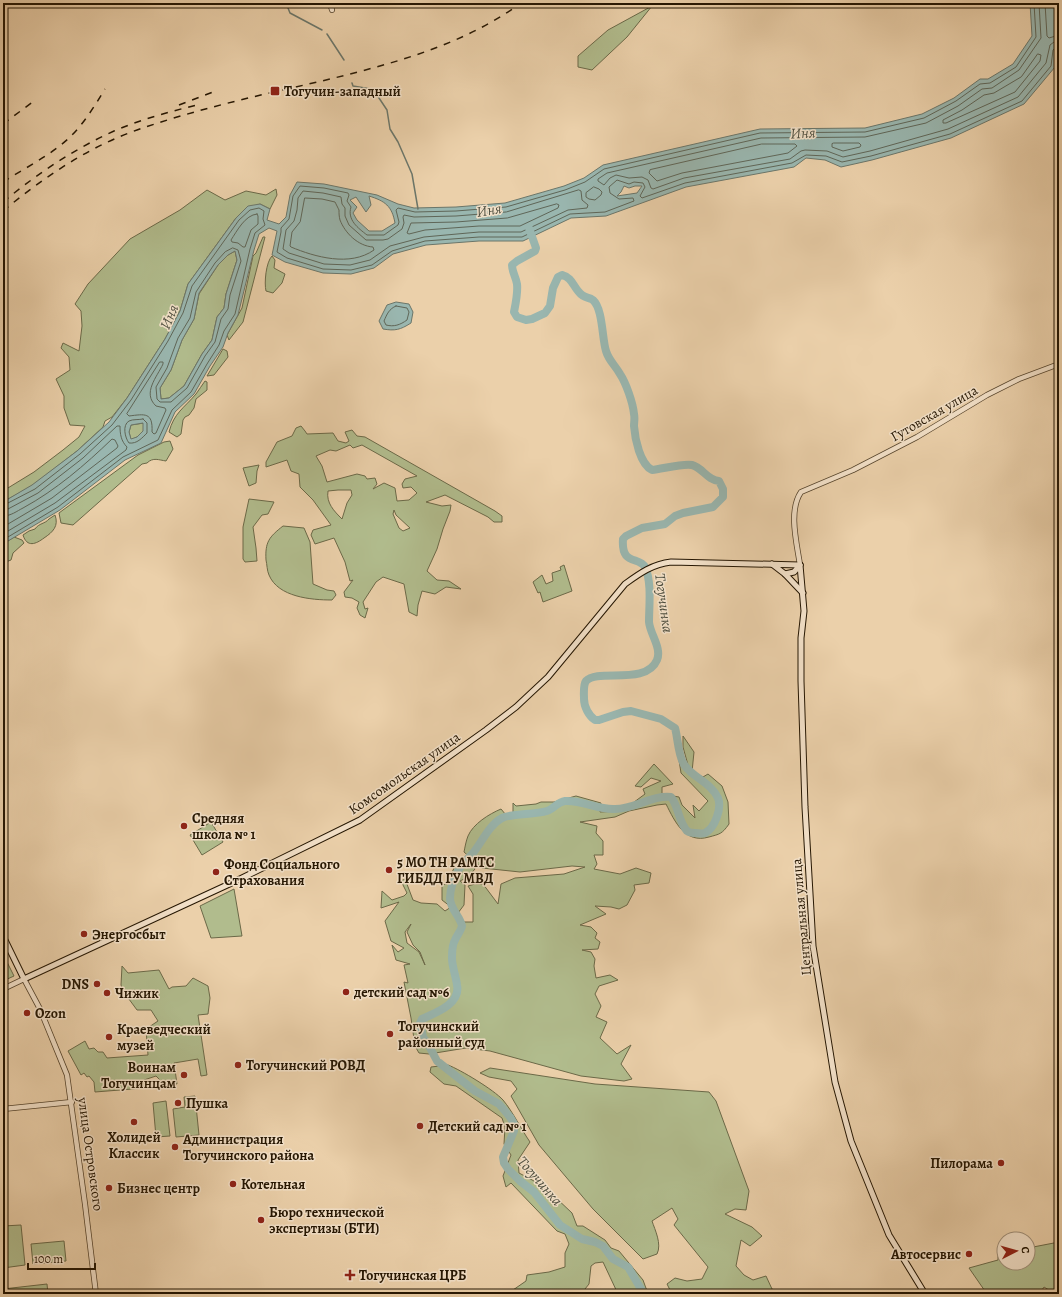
<svg xmlns="http://www.w3.org/2000/svg" width="1062" height="1297" font-family="Alegreya,serif">
<style>
.green{fill:#b1bc8d;stroke:#6b6948;fill-rule:evenodd}
.water{fill:#99b6af;stroke:#6b766a;fill-rule:evenodd}
.lines{fill:none;stroke-linecap:round;stroke-linejoin:round}
.shore{stroke:#5f6658;stroke-width:1}
.stream{stroke:#6b766a;stroke-width:1.5}
.river{stroke:#99b6af;stroke-width:8}
.tertiary-casing{stroke:#56442c;stroke-width:6}
.secondary-casing{stroke:#251602;stroke-width:7}
.tertiary{stroke:#f2e0c8;stroke-width:4.5}
.secondary{stroke:#f2e0c8;stroke-width:5}
.rail{stroke:#251602;stroke-width:1.5;stroke-dasharray:7 7;stroke-linecap:butt}
.poi-dot{fill:#8f2418;stroke:#f2e0c8;stroke-width:1.5}
.labels{text-anchor:middle;stroke-width:3;stroke-linejoin:round;paint-order:stroke}
.poi-label{font-size:14px;font-weight:bold;fill:#251602;stroke:#f2e0c8;text-anchor:start}
.street-label{font-size:14px;fill:#251602;stroke:#f2e0c8}
.water-label{font-size:15px;font-style:italic;fill:#4e4e3f;stroke:#f2e0c8}
</style>
<rect width="100%" height="100%" fill="#ebd0aa"/>
<filter id="stains"><feTurbulence type="fractalNoise" baseFrequency=".005" numOctaves="4"/><feColorMatrix values="0 0 0 0 .2 0 0 0 0 .09 0 0 0 0 .02 0 0 0 .5 -.17"/></filter>
<radialGradient id="worn" r=".72"><stop offset=".6" stop-color="#630" stop-opacity="0"/><stop offset="1" stop-color="#630" stop-opacity=".3"/></radialGradient>
<!-- green -->
<g class="green">
<polygon points="652,6 627,37 592,70 578,67 578,56 608,30"/>
<polygon points="276,189 277,195 270,209 260,204 236,218 188,284 180,311 165,339 127,398 112,417 105,421 103,427 77,451 32,486 3,502 3,491 34,472 63,450 79,437 85,426 70,425 64,408 64,396 56,379 70,370 69,357 61,348 63,343 79,351 82,326 81,311 75,304 88,284 130,239 180,210 207,190 225,200 246,191 266,195"/>
<polygon points="263,237 265,237 243,322 229,340 227,335 242,308 253,256 256,253"/>
<polygon points="235,251 237,260 226,294 224,308 217,317 212,340 202,354 184,386 169,398 161,399 160,388 171,370 182,340 194,319 199,294 218,265 228,255"/>
<path d="M 272,256 L 275,260 L 274,268 L 285,274 L 282,283 L 273,293 L 266,291 C 264,283 266,262 272,256 Z"/>
<polygon points="223,349 227,351 228,357 214,375 207,376"/>
<path d="M 205,381 L 207,382 L 207,390 L 196,399 L 194,408 L 189,415 L 185,417 L 183,420 L 181,434 L 177,437 L 169,432 C 174,413 184,408 196,394 C 199,390 202,385 205,381 Z"/>
<polygon points="144,423 144,431 137,437 131,440 129,432 131,425"/>
<path d="M 301,426 L 305,431 L 307,434 L 333,433 L 338,441 L 346,443 L 349,441 L 345,432 L 352,430 L 357,436 L 365,437 L 495,511 L 502,516 L 502,522 L 494,522 L 488,517 L 445,495 L 426,502 L 442,506 L 451,505 L 450,511 L 443,529 L 437,549 L 427,571 L 437,580 L 449,581 L 461,589 L 446,587 L 435,594 L 422,591 L 418,605 L 417,616 L 409,612 L 404,584 L 383,577 L 376,582 L 363,602 L 365,609 L 368,608 L 365,618 L 360,615 L 357,608 L 359,602 L 352,598 L 345,597 L 344,592 L 353,580 L 350,581 L 345,562 L 334,538 L 315,544 L 311,535 L 313,530 L 331,525 L 313,500 L 300,487 L 299,474 L 291,471 L 287,460 L 266,467 L 266,462 L 277,442 L 292,436 L 296,428 ZM 350,445 L 353,448 L 362,445 L 417,476 L 405,479 L 402,484 L 403,488 L 411,487 L 417,493 L 409,500 L 397,501 L 395,488 L 384,483 L 373,489 L 377,484 L 375,478 L 367,479 L 365,476 L 357,474 L 327,482 L 322,466 L 316,456 L 330,450 L 336,451 ZM 338,490 L 351,490 L 352,495 L 347,503 L 342,519 C 334,511 326,503 328,491 ZM 394,510 L 396,515 L 410,528 L 403,531 L 399,528 L 393,514 Z"/>
<path d="M 170,441 L 173,449 L 166,461 C 159,460 153,457 147,463 L 142,464 L 73,525 L 61,523 L 59,513 L 63,510 L 138,455 L 164,442 Z"/>
<polygon points="259,465 257,471 256,483 249,486 243,468"/>
<polygon points="249,499 274,502 268,514 262,515 253,527 256,548 257,561 245,562 243,559 243,527"/>
<path d="M 55,515 C 59,526 53,532 44,538 C 36,544 27,548 23,535 L 29,531 L 35,529 C 39,523 45,524 49,519 C 51,518 53,516 55,515 Z"/>
<path d="M 283,526 L 304,528 L 310,542 L 313,584 L 327,590 L 334,591 L 336,595 L 332,600 C 311,600 278,597 269,575 C 267,571 267,564 266,560 C 265,542 269,537 283,526 Z"/>
<polygon points="14,537 22,540 24,543 13,553 11,560 3,563 3,544"/>
<polygon points="564,565 572,591 543,602 540,592 538,593 533,582 542,575 546,584 553,581 552,573 561,570 560,567"/>
<path d="M 683,736 L 694,752 L 692,772 L 703,777 L 708,774 L 722,786 L 728,802 L 729,824 C 722,834 720,834 709,837 C 685,844 675,822 666,804 L 657,805 L 629,811 L 615,817 L 580,822 L 597,826 L 596,833 L 603,841 L 603,855 L 594,855 L 597,864 L 594,869 L 620,874 L 636,868 L 651,873 L 649,883 L 634,885 L 635,890 L 627,905 L 619,909 L 611,907 L 595,906 L 606,914 L 580,925 L 591,927 L 597,933 L 595,938 L 600,942 L 598,949 L 582,950 L 591,952 L 595,959 L 594,966 L 596,978 L 610,975 L 618,980 L 599,986 L 595,994 L 601,1006 L 596,1017 L 607,1022 L 600,1038 L 617,1054 L 631,1045 L 621,1064 L 632,1079 L 624,1081 L 581,1076 L 490,1051 L 466,1048 L 429,1054 L 419,1053 L 415,1046 L 411,1018 L 404,982 L 408,983 L 404,965 L 410,964 L 396,960 L 392,945 L 398,952 L 404,948 L 391,941 L 385,921 L 399,902 L 381,908 L 382,891 L 392,900 L 404,896 L 407,893 L 401,881 L 405,879 L 413,900 L 421,903 L 437,904 L 445,911 L 451,907 L 442,900 L 442,885 L 447,884 L 454,868 L 471,863 L 475,869 L 468,877 L 460,881 L 465,885 L 464,905 L 458,913 L 464,922 L 473,922 L 473,894 L 468,886 L 475,884 L 483,884 L 498,904 L 501,884 L 515,878 L 564,874 L 585,867 L 572,866 L 520,872 L 482,868 L 464,852 C 465,847 466,841 468,836 C 473,824 489,814 501,809 L 506,815 L 513,813 L 513,803 L 516,806 L 536,804 L 541,802 L 554,802 L 576,796 L 601,803 L 600,812 L 622,811 L 645,794 L 643,789 L 661,781 L 651,778 L 641,787 L 635,786 L 654,764 L 673,784 L 662,787 L 662,794 L 679,797 L 682,805 L 695,818 L 693,805 L 699,811 L 708,801 L 681,773 L 679,760 L 686,770 L 688,765 L 683,747 ZM 411,924 L 407,932 L 413,945 L 420,952 L 425,965 L 419,952 L 407,943 L 405,932 Z"/>
<polygon points="211,822 223,842 202,855 190,835"/>
<polygon points="234,889 242,936 211,938 200,906"/>
<polygon points="3,954 14,976 3,981"/>
<polygon points="122,966 128,973 159,970 169,989 172,987 186,986 193,978 208,986 210,998 208,1014 198,1015 207,1075 201,1076 198,1059 174,1063 177,1084 162,1082 156,1076 144,1080 145,1088 95,1092 94,1082 89,1076 87,1077 84,1073 81,1075 68,1051 85,1041 89,1049 94,1048 98,1052 103,1052 107,1058 148,1055 146,1029 158,1021 151,1010 137,1010 123,991 121,985"/>
<path d="M 448,1065 C 461,1070 494,1090 503,1100 C 513,1112 521,1129 530,1142 L 518,1160 L 519,1173 L 534,1181 L 554,1196 L 572,1213 L 577,1226 L 583,1226 L 605,1240 L 611,1248 L 619,1251 L 643,1280 L 647,1291 L 650,1294 L 618,1294 L 603,1262 L 595,1263 L 591,1266 L 589,1284 L 581,1294 L 515,1294 L 513,1290 L 526,1281 L 527,1275 L 549,1272 L 565,1267 L 565,1253 L 569,1244 L 565,1234 L 557,1231 L 511,1183 L 506,1187 L 503,1176 L 511,1155 L 504,1144 L 505,1127 L 502,1118 L 456,1086 L 444,1084 L 430,1072 L 431,1067 Z"/>
<path d="M 490,1068 L 595,1084 L 709,1092 L 716,1101 L 749,1191 L 746,1210 L 735,1209 L 725,1214 L 752,1227 L 762,1236 L 750,1246 L 741,1240 L 736,1266 L 744,1275 L 753,1280 L 766,1276 L 772,1289 L 781,1294 L 672,1294 L 667,1284 L 675,1278 L 687,1281 L 702,1279 L 708,1267 L 674,1225 L 678,1219 L 672,1208 L 652,1221 C 655,1230 662,1244 657,1254 L 643,1259 L 593,1209 L 539,1145 L 511,1096 L 517,1089 L 511,1081 L 489,1077 L 480,1073 Z"/>
<polygon points="195,1096 199,1135 176,1137 173,1109 185,1107 184,1097"/>
<polygon points="166,1101 170,1136 156,1137 153,1103"/>
<polygon points="21,1225 25,1265 3,1268 3,1226"/>
<polygon points="64,1241 66,1261 33,1264 31,1244"/>
<polygon points="1059,1242 1059,1294 1053,1294 1052,1292 1044,1287 1040,1293 1025,1291 1029,1294 987,1294 969,1268 998,1260 998,1254 1004,1253 1004,1263 1028,1263 1028,1248"/>
<polygon points="47,1284 48,1294 3,1294 3,1289"/>
</g>
<!-- water -->
<g class="water">
<path d="M 1030,3 L 1059,3 L 1059,35 L 1055,67 L 1024,104 L 951,138 L 872,160 L 841,167 L 825,160 L 806,158 L 794,167 L 686,187 L 606,216 L 571,218 L 523,241 L 479,241 L 426,245 L 393,254 L 374,268 L 351,274 L 323,273 L 285,262 L 272,255 L 277,231 L 269,228 L 259,234 L 254,250 L 238,315 L 228,333 L 223,347 L 210,366 L 194,394 L 175,412 L 161,443 L 125,460 L 60,510 L 3,544 L 3,502 L 32,485 L 77,451 L 109,422 L 127,398 L 165,339 L 180,311 L 188,284 L 236,218 L 248,206 L 260,204 L 270,209 L 267,220 L 279,224 L 286,217 L 290,195 L 297,182 L 324,184 L 377,195 L 398,204 L 414,208 L 456,207 L 505,203 L 564,186 L 584,178 L 603,165 L 760,129 L 865,128 L 922,114 L 954,98 L 980,79 L 988,79 L 1013,64 L 1032,36 ZM 624,186 L 629,188 L 635,186 L 642,186 L 637,193 L 617,196 L 621,192 ZM 369,196 C 385,201 392,206 395,223 L 382,231 L 369,231 L 357,220 L 353,213 L 357,207 L 350,200 L 356,197 L 366,212 L 371,205 ZM 235,251 L 237,260 L 226,294 L 224,308 L 217,317 L 212,340 L 202,354 L 184,386 L 169,398 L 161,399 L 160,388 L 171,370 L 182,340 L 194,319 L 199,293 L 218,265 L 228,255 ZM 143,423 L 143,431 L 137,437 L 131,439 L 129,432 L 131,425 Z"/>
<path d="M 396,302 L 409,304 L 413,312 L 411,323 C 400,330 395,331 383,329 L 379,321 L 387,305 Z"/>
</g>
<g class="lines">
<!-- shore -->
<g class="shore">
<path d="M 1034,3 L 1036,37 L 1016,67 L 990,83 L 980,84 L 956,101 L 924,118 L 865,132 L 760,133 L 604,169 L 585,182 L 565,190 L 506,207 L 456,211 L 415,212 L 398,208 L 396,210 L 399,222 L 398,225 L 384,235 L 367,235 C 358,228 347,220 351,207 L 347,201 L 349,195 L 348,193 L 324,188 L 300,186 L 293,196 L 289,219 L 281,228 L 281,232 L 277,252 L 287,258 L 323,269 L 351,270 L 372,265 L 392,251 L 425,241 L 479,237 L 522,237 L 570,214 L 605,212 L 634,201 L 633,198 L 619,199 L 610,193 L 609,187 L 617,180 L 629,184 L 634,182 L 643,183 L 645,187 L 640,196 L 642,198 L 685,183 L 792,163 L 806,155 L 826,156 L 842,162 L 871,156 L 950,134 L 1022,101 L 1051,66 L 1053,50 L 1056,47 L 1059,46"/>
<polyline points="1039,3 1041,38 1019,70 992,88 982,89 958,106 926,123 865,137 761,138 607,173 598,179 598,181 604,185 610,178 616,175 629,178 642,177 648,180 651,188 653,189 684,178 790,159 801,151 805,150 827,151 843,157 870,151 948,129 1018,97 1046,63 1050,45 1054,42 1059,41"/>
<polyline points="1045,3 1047,36 1049,38 1059,35"/>
<polygon points="1038,54 1041,55 1040,61 1015,92 946,123 943,123 943,120 962,110 984,95 994,93 1021,77"/>
<polygon points="834,143 859,143 861,145 860,147 843,151 832,147 832,144"/>
<polygon points="762,144 795,144 797,146 788,153 682,173 657,181 649,173 650,170"/>
<polygon points="594,187 599,189 602,192 601,195 595,200 589,199 586,197 586,193"/>
<polygon points="579,190 581,191 582,200 588,205 587,208 568,210 521,232 479,232 424,237 390,246 370,260 350,265 324,264 289,253 283,249 286,230 294,221 297,210 298,198 303,191 323,193 341,197 342,204 345,208 345,216 349,225 366,240 383,240 388,239 402,229 404,223 403,217 404,215 414,217 456,216 506,212"/>
<path d="M 305,198 L 322,199 L 335,202 C 336,204 338,208 339,210 C 339,214 339,216 340,220 C 345,233 358,246 373,247 L 374,250 C 350,267 315,257 291,247 L 290,246 L 292,232 L 300,222 Z"/>
<polygon points="557,204 559,205 558,208 520,226 479,226 425,230 409,234 407,233 411,223 456,222 507,218"/>
<path d="M 257,214 L 258,216 L 258,224 L 251,230 L 245,247 L 243,247 L 238,243 L 232,242 L 231,240 C 237,231 245,215 257,214 Z"/>
<polygon points="233,248 238,250 241,261 230,295 228,309 221,319 215,342 205,356 187,388 171,402 160,402 157,399 156,387 167,368 178,338 190,318 196,292 215,263 225,252"/>
<path d="M 396,306 L 407,308 L 409,312 L 407,320 C 400,325 394,327 386,325 L 384,321 C 387,314 389,309 396,306 Z"/>
<path d="M 160,362 L 163,362 L 163,364 C 157,377 142,393 156,406 L 165,408 L 166,410 L 156,433 L 154,434 L 152,432 C 153,412 145,414 129,416 L 127,414 Z"/>
<path d="M 143,419 L 147,423 L 147,433 C 142,438 137,444 129,443 C 125,438 122,425 129,421 C 133,419 139,420 143,419 Z"/>
<polyline points="3,505 6,504 35,489 80,454 112,425 131,400 168,341 183,313 192,286 239,220 250,210 259,208 264,211 263,219 265,225 255,233 250,249 235,314 224,331 219,345 207,364 191,392 172,410 158,440 123,457 58,507 3,540"/>
<path d="M 3,510 L 8,509 L 38,493 L 83,458 L 117,426 L 120,426 C 120,434 121,441 127,447 L 126,450 L 55,503 L 3,534"/>
<path d="M 3,516 C 11,516 17,511 23,508 C 56,490 85,465 112,439 L 115,440 L 118,446 L 117,448 L 52,498 L 3,527"/>
</g>
<!-- stream -->
<g class="stream">
<polyline points="286,3 290,13 322,30"/>
<polyline points="327,34 344,60"/>
<polyline points="352,83 353,86 371,89"/>
<polyline points="375,92 387,110 390,129 398,142 412,174 418,209"/>
</g>
<!-- river -->
<path class="river" d="M 529,228 L 536,248 L 535,251 L 517,261 L 512,265 C 512,272 516,277 517,284 C 518,293 516,302 514,312 L 517,317 L 526,320 L 532,319 L 545,313 L 550,306 L 553,288 L 558,277 L 562,275 C 571,277 573,285 578,291 C 585,300 588,296 593,300 C 603,309 602,339 606,351 C 609,361 615,365 620,374 C 626,383 633,403 634,414 C 635,418 634,422 634,426 C 635,439 640,464 652,470 C 662,469 684,463 692,465 C 703,468 707,480 719,481 L 723,489 L 723,497 L 713,507 L 683,513 L 675,516 L 665,524 L 642,528 L 626,536 L 623,539 C 621,566 639,556 645,567 C 652,582 649,606 649,622 C 650,634 662,648 657,660 C 646,686 598,668 586,681 C 583,685 584,694 584,699 C 584,707 589,716 595,720 L 599,720 L 623,712 L 631,711 L 661,719 L 675,728 C 678,738 678,757 685,766 C 694,778 711,783 718,798 C 722,808 715,828 705,833 C 702,834 698,833 695,833 C 692,833 690,833 687,831 C 678,821 679,807 671,797 C 652,795 635,809 615,809 C 598,810 583,800 565,801 C 557,802 554,809 547,811 C 534,815 513,813 502,818 C 489,825 482,842 473,853 C 468,858 463,863 459,869 C 454,877 450,889 450,898 C 450,909 460,916 462,926 C 461,931 457,935 455,940 C 452,945 452,952 452,958 C 452,967 456,976 457,985 C 461,1004 435,1013 422,1019 L 420,1023 L 423,1037 L 428,1044 L 437,1061 L 475,1091 L 499,1104 L 510,1117 L 514,1124 L 514,1131 L 503,1157 L 504,1163 L 508,1169 L 520,1181 L 534,1192 L 560,1225 L 582,1239 L 595,1242 L 603,1246 L 613,1259 L 628,1267 L 644,1294"/>
<defs>
<g id="tertiary">
<polyline points="330,3 332,10"/>
<path d="M 800,565 C 797,544 788,511 801,492 L 853,470 L 917,437 L 987,395 L 1019,379 L 1059,364"/>
<polyline points="3,989 24,979 40,1009 67,1075 85,1204 96,1294"/>
<polyline points="3,1109 72,1102"/>
</g>
<g id="secondary">
<polyline points="772,564 785,574 803,593"/>
<polyline points="800,565 804,611 801,638 801,681 805,807 813,946 835,1082 851,1141 889,1235 925,1294"/>
<polyline points="785,574 794,572 800,565"/>
<path d="M 3,936 L 24,979 L 238,880 L 360,820 L 486,730 L 516,707 L 548,677 L 625,584 C 640,573 653,564 671,562 L 800,565"/>
</g>
</defs>
<!-- tertiary casing -->
<use href="#tertiary" class="tertiary-casing"/>
<!-- secondary casing -->
<use href="#secondary" class="secondary-casing"/>
<!-- tertiary -->
<use href="#tertiary" class="tertiary"/>
<!-- secondary -->
<use href="#secondary" class="secondary"/>
<!-- rail -->
<g class="rail">
<polyline points="179,105 213,92"/>
<polyline points="3,124 34,101"/>
<path d="M 3,182 C 25,168 49,156 68,139 C 83,125 94,107 105,89"/>
<path d="M 3,202 C 37,174 74,149 114,131 C 142,119 172,111 201,104"/>
<path d="M 3,211 C 43,178 88,147 137,130 C 197,109 260,95 322,81 C 391,64 462,46 521,3"/>
</g>
</g>
<!-- markers -->
<g class="poi-dot">
<rect x="270" y="86" width="10" height="10" rx="2"/>
<circle cx="184" cy="826" r="4"/>
<circle cx="389" cy="870" r="4"/>
<circle cx="216" cy="872" r="4"/>
<circle cx="84" cy="934" r="4"/>
<circle cx="97" cy="984" r="4"/>
<circle cx="346" cy="992" r="4"/>
<circle cx="107" cy="993" r="4"/>
<circle cx="27" cy="1013" r="4"/>
<circle cx="390" cy="1034" r="4"/>
<circle cx="109" cy="1037" r="4"/>
<circle cx="238" cy="1065" r="4"/>
<circle cx="184" cy="1075" r="4"/>
<circle cx="178" cy="1103" r="4"/>
<circle cx="134" cy="1122" r="4"/>
<circle cx="420" cy="1126" r="4"/>
<circle cx="175" cy="1147" r="4"/>
<circle cx="1001" cy="1163" r="4"/>
<circle cx="233" cy="1184" r="4"/>
<circle cx="109" cy="1188" r="4"/>
<circle cx="261" cy="1220" r="4"/>
<circle cx="969" cy="1254" r="4"/>
<path d="M348 1269h4v4h4v4h-4v4h-4v-4h-4v-4h4z"/>
</g>
<g class="labels">
<!-- poi labels -->
<g class="poi-label">
<text x="284" y="96">Тогучин-западный</text>
<text x="192" y="823">Средняя<tspan x="192" dy="16">школа № 1</tspan></text>
<text x="397" y="867">5 МО ТН РАМТС<tspan x="397" dy="16">ГИБДД ГУ МВД</tspan></text>
<text x="224" y="869">Фонд Социального<tspan x="224" dy="16">Страхования</tspan></text>
<text x="92" y="939">Энергосбыт</text>
<text x="89" y="989" text-anchor="end">DNS</text>
<text x="354" y="997">детский сад №6</text>
<text x="115" y="998">Чижик</text>
<text x="35" y="1018">Ozon</text>
<text x="398" y="1031">Тогучинский<tspan x="398" dy="16">районный суд</tspan></text>
<text x="117" y="1034">Краеведческий<tspan x="117" dy="16">музей</tspan></text>
<text x="246" y="1070">Тогучинский РОВД</text>
<text x="176" y="1072" text-anchor="end">Воинам<tspan x="176" dy="16">Тогучинцам</tspan></text>
<text x="186" y="1108">Пушка</text>
<text x="428" y="1131">Детский сад № 1</text>
<text x="134" y="1142" text-anchor="middle">Холидей<tspan x="134" dy="16">Классик</tspan></text>
<text x="183" y="1144">Администрация<tspan x="183" dy="16">Тогучинского района</tspan></text>
<text x="993" y="1168" text-anchor="end">Пилорама</text>
<text x="241" y="1189">Котельная</text>
<text x="117" y="1193">Бизнес центр</text>
<text x="269" y="1217">Бюро технической<tspan x="269" dy="16">экспертизы (БТИ)</tspan></text>
<text x="961" y="1259" text-anchor="end">Автосервис</text>
<text x="359" y="1280">Тогучинская ЦРБ</text>
</g>
<!-- street labels -->
<g class="street-label">
<text transform="translate(934 413) rotate(-30)" y="5">Гутовская улица</text>
<text transform="translate(404 773) rotate(-35)" y="5">Комсомольская улица</text>
<text transform="translate(801 917) rotate(-95)" y="5">Центральная улица</text>
<text transform="translate(91 1154) rotate(82)" y="5">улица Островского</text>
</g>
<!-- water labels -->
<g class="water-label">
<text transform="translate(803 133) rotate(-2)" y="5">Иня</text>
<text transform="translate(489 210) rotate(-9)" y="5">Иня</text>
<text transform="translate(169 317) rotate(-67)" y="5">Иня</text>
<text transform="translate(664 603) rotate(82)" y="5">Тогучинка</text>
<text transform="translate(540 1181) rotate(49)" y="5">Тогучинка</text>
</g>
</g>
<!-- margin -->
<rect width="1062" height="1297" fill="none" stroke="#ebd0aa" stroke-width="16"/>
<rect x="4" y="4" width="1054" height="1289" fill="none" stroke="#251602" stroke-width="2"/>
<rect x="8" y="8" width="1046" height="1281" fill="none" stroke="#251602"/>
<!-- north arrow -->
<g transform="translate(1016 1251) rotate(84)"><circle r="19" fill="#f2e0c8" stroke="#a08f79"/>
<path d="M0-3L7 15L0 10L-7 15Z" fill="#8f2418"/>
<text y="-6" font-size="11" font-weight="bold" text-anchor="middle" fill="#251602">С</text>
</g>
<!-- scale -->
<path d="M28 1263v6h67v-6" fill="none" stroke="#251602" stroke-width="2"/>
<text x="34" y="1263" font-size="12" fill="#251602" stroke="#f2e0c8" stroke-width="3" paint-order="stroke">100 m</text>
<rect width="100%" height="100%" filter="url(#stains)"/>
<rect width="100%" height="100%" fill="url(#worn)"/>
</svg>
